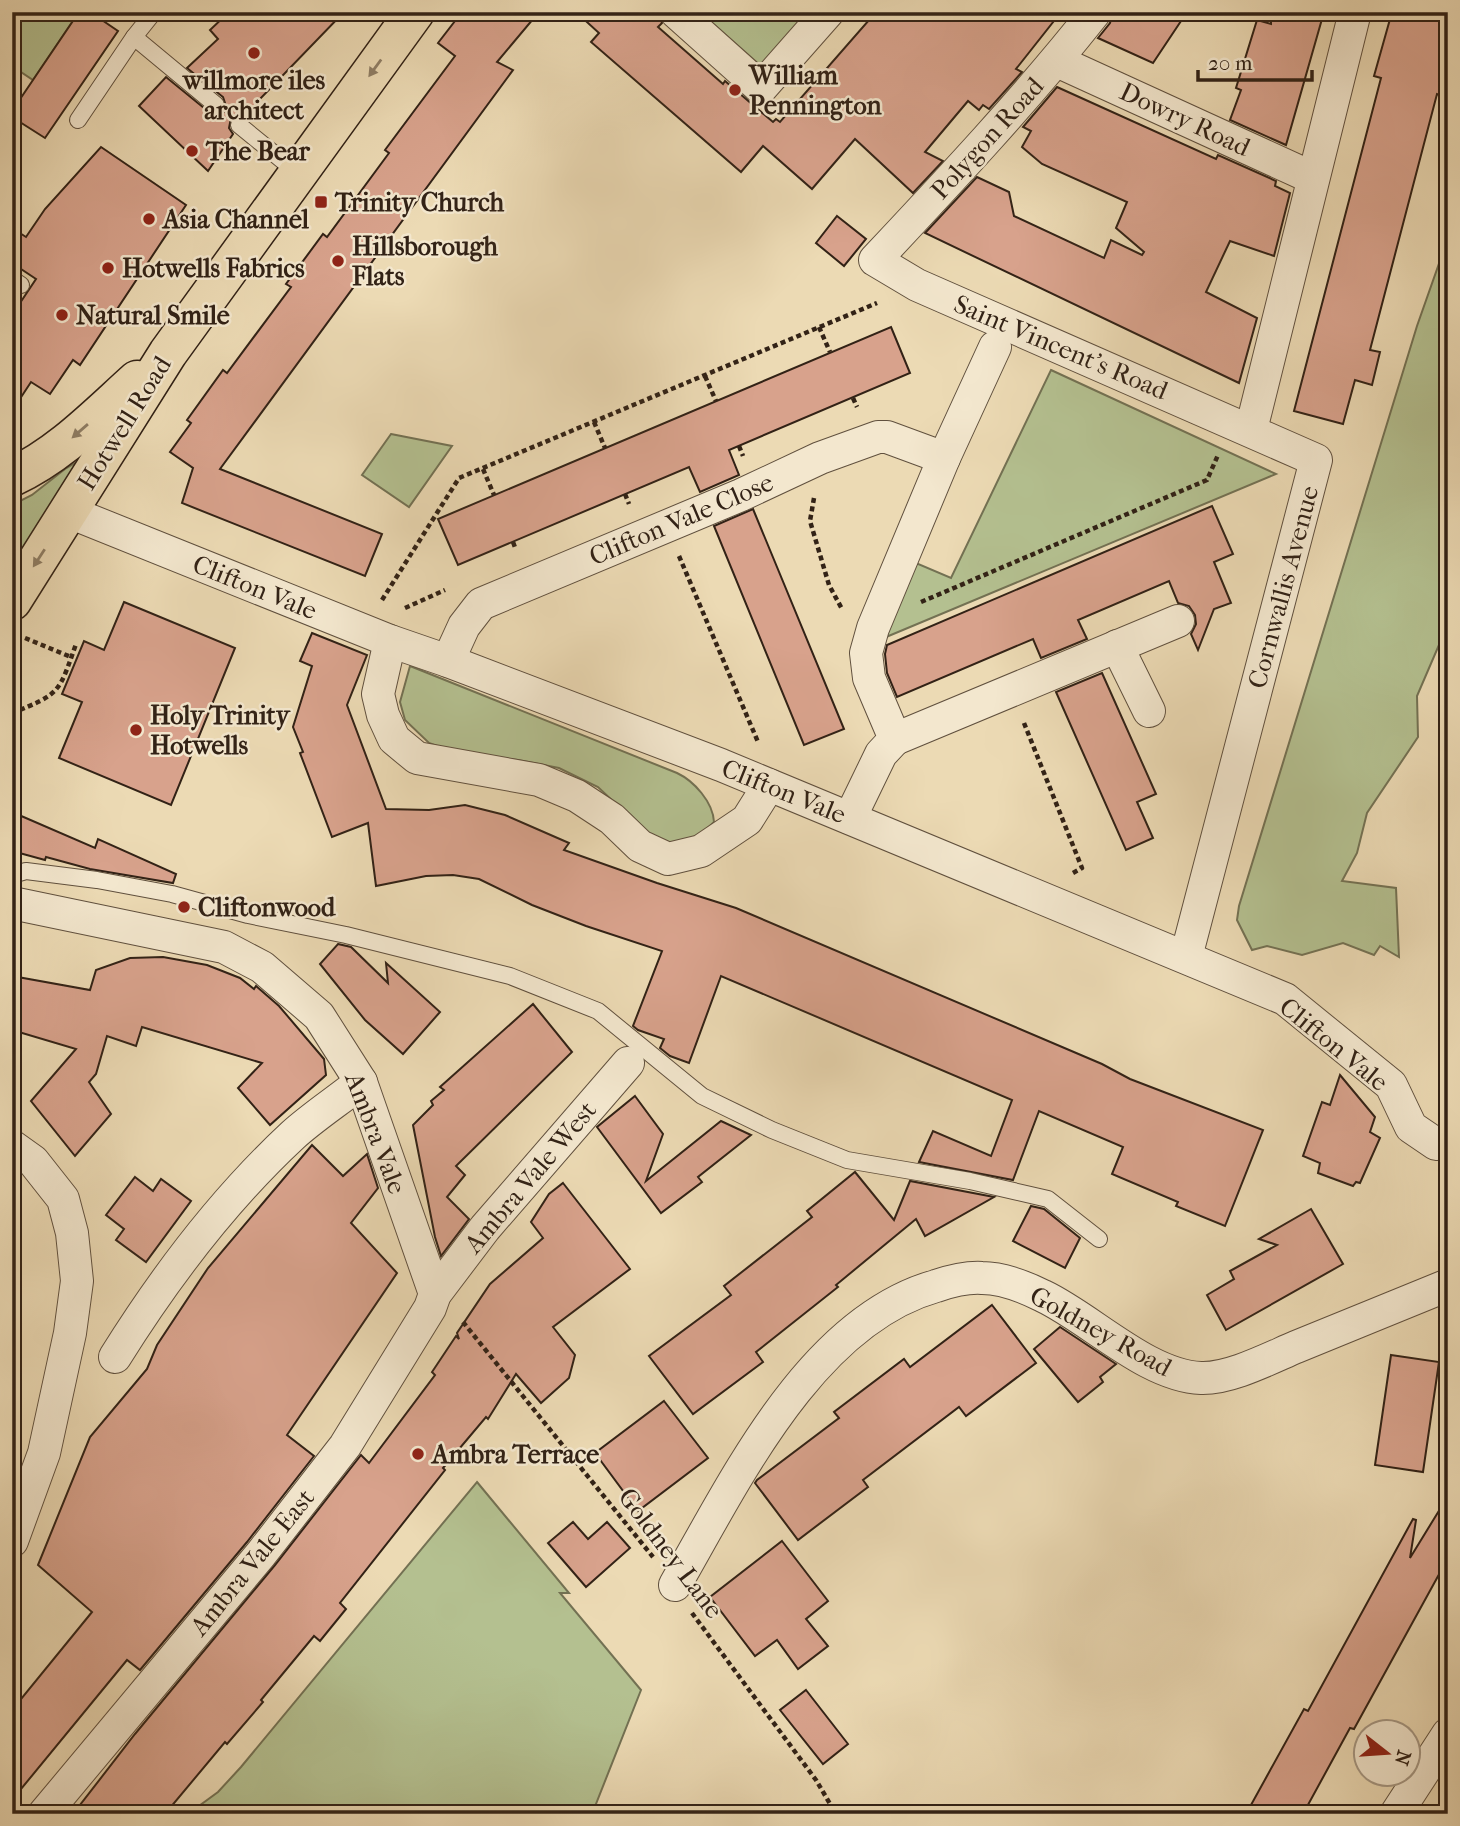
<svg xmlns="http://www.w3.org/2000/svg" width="1460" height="1826" font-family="'IM FELL French Canon',serif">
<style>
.green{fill:#b4c090;stroke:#737153;stroke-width:2}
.building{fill:#d8a28c;stroke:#322216;stroke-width:2}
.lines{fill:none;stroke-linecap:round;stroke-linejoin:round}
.lane-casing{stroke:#60503e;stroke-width:18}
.street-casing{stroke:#60503e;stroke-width:34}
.primary-casing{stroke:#322216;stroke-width:41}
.path{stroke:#322216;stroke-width:4.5;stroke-dasharray:5 3.5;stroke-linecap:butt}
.lane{stroke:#f3e7ce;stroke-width:16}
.street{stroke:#f3e7ce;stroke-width:32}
.primary{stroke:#ecdab4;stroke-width:38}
.oneway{fill:#8f7e65}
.poi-dot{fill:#8f2418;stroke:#f3e7ce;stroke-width:2.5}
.labels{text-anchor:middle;stroke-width:5;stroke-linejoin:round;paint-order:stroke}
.poi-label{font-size:26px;font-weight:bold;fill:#322216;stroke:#f3e7ce;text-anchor:start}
.street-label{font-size:26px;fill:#322216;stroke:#f3e7ce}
</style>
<rect width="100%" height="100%" fill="#ecdab4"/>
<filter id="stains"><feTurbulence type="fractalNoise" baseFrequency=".00286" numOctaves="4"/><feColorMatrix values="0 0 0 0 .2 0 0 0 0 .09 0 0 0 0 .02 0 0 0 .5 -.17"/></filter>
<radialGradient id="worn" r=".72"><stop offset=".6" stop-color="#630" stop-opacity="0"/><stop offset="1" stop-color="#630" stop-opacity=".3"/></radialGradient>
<!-- green -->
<g class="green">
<polygon points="12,12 79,12 33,80 12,66"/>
<polygon points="700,12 809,12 762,67"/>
<polygon points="1448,238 1448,624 1417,696 1418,737 1367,813 1357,853 1342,881 1396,888 1399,957 1380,946 1374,955 1343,943 1302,955 1267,946 1252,950 1237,920 1239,906 1417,326"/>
<polygon points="1051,370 1276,474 879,640 916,563 951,578"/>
<polygon points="391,434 452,446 409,507 362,475"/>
<polygon points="82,459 12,570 12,505 32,495 65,469"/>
<path d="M 410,666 L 677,773 C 694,781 713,802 714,822 L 689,846 L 669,848 L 650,836 L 598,787 L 559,768 L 518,760 L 453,752 L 429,743 L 405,720 L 400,702 Z"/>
<polygon points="477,1482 569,1593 560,1593 641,1690 592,1814 188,1814 218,1792 241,1767"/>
</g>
<!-- building -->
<g class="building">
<polygon points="79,12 90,12 118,31 45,138 12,117 12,111"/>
<polygon points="229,12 344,12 257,102 254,112 245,117 240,115 231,118 229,128 233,134 208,171 139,106 166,77 210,113 215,115 224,112 226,106 223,97 187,68 218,39 210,30"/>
<polygon points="462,12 539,12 497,62 513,70 220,469 382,534 365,576 182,503 193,468 170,452 191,423 187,420 223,370 227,373 291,287 286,284 323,234 327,237 389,153 385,150 455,56 438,43"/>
<polygon points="576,12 658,12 662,23 658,27 723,84 725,81 773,122 776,119 780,122 876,12 1061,12 1016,69 1022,72 989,109 983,105 979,110 968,101 925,152 943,161 913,193 855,139 812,189 763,146 741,172 591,42 599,33"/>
<polygon points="1113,12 1187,12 1153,63 1098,38 1110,23"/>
<polygon points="1271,12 1324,12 1286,145 1230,120 1241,90 1236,88 1257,20 1271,24"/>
<polygon points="1392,12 1448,12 1448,98 1437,94 1370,350 1380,352 1372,385 1355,380 1343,424 1294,411 1381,78 1374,76"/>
<polygon points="1057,87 1216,159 1218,155 1276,181 1275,186 1290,193 1274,256 1230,241 1206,292 1257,318 1239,383 925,233 977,177 1009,192 1014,216 1104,258 1111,240 1142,255 1144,252 1116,228 1127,202 1042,164 1022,147 1031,131 1023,127"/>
<polygon points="101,147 186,205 80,365 73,360 50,394 31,382 12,411 12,315 36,279 12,263 12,228 26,237 45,209"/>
<polygon points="837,216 866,239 844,266 816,243"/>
<polygon points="891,327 910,373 729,450 739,475 700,492 689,467 458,565 438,519"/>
<polygon points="1212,506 1233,554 1214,562 1231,603 1214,609 1198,650 1191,634 1196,624 1195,615 1189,606 1178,603 1169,581 1078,620 1087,639 1041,658 1033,639 897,697 887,673 885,654 887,645"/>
<polygon points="753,509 844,729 804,745 714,526"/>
<polygon points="124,602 235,648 171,805 59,758 82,702 62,694 84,641 104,650"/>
<polygon points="312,633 367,655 347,705 386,809 429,810 465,805 505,815 569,843 564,850 657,883 736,908 1102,1064 1130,1079 1263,1130 1225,1226 1176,1206 1178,1202 1112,1174 1123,1147 1039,1111 1013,1180 919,1162 933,1131 991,1156 1012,1100 721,976 689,1063 670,1056 660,1048 664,1039 638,1030 633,1026 662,951 586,926 532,905 479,879 453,875 426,876 376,886 368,823 332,837 300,753 303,752 293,727 312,666 300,661"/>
<polygon points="1102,673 1156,794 1137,802 1153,838 1126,850 1056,692"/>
<polygon points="12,812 95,848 98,839 176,874 173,883 90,869 46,857 45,860 12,851"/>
<polygon points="338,944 351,947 388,983 386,963 440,1012 403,1054 365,1020 320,964"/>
<polygon points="163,957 207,965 240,978 254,989 256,986 279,1006 324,1059 326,1075 270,1125 238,1088 262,1063 142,1027 136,1046 107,1036 96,1074 89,1082 111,1114 75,1156 31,1101 76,1049 12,1030 12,976 90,990 96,970 130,958"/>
<polygon points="533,1004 572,1052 456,1166 465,1175 447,1197 469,1219 441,1256 435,1237 413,1125 433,1105 431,1101 444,1090 440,1087"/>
<polygon points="1340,1075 1375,1117 1370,1132 1380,1138 1360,1183 1356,1182 1353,1186 1318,1173 1320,1163 1303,1156 1322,1102 1330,1105"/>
<polygon points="635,1096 663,1134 646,1181 721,1121 751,1135 698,1177 702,1182 661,1213 597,1127"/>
<polygon points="312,1145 343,1176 367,1154 378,1188 351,1223 397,1273 287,1435 314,1456 247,1542 140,1670 127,1660 12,1800 12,1710 92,1612 38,1565 90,1437 147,1369 157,1345 208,1268"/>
<polygon points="855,1172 894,1220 910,1181 994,1197 925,1236 916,1219 836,1285 838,1287 756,1352 763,1362 693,1414 649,1356 731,1295 724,1286 812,1217 807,1211"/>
<polygon points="135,1177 153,1191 161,1179 191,1201 146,1262 116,1240 124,1229 106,1215"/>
<polygon points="563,1183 630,1269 553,1327 575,1355 569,1378 541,1403 516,1374 488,1419 486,1417 443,1468 445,1470 340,1603 346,1609 320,1641 314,1636 261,1700 263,1702 227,1744 225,1742 165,1814 73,1814 135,1734 275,1565 361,1455 369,1463 435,1375 432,1372 456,1336 459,1339 457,1333 490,1284 543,1238 531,1222 549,1194"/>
<polygon points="1031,1206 1044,1209 1080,1238 1065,1268 1013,1241"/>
<polygon points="1311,1209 1343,1264 1226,1330 1207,1295 1234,1279 1230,1271 1277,1245 1259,1239"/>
<polygon points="992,1305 1036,1363 966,1416 959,1407 863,1480 868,1487 798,1540 755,1483 757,1480 839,1418 834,1412 904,1359 910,1367"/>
<polygon points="1060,1327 1116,1364 1100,1377 1103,1382 1078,1402 1034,1349"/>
<polygon points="1391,1355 1439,1362 1423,1472 1375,1465"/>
<polygon points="664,1401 708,1458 638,1511 595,1453"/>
<polygon points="1448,1496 1448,1558 1354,1729 1350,1728 1303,1814 1246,1814 1304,1709 1308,1711 1413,1519 1416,1520 1410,1558"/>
<polygon points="573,1522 588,1539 607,1522 630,1548 586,1587 548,1543"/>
<polygon points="782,1541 828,1601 806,1619 828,1646 798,1669 777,1640 755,1656 710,1597"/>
<polygon points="806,1690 848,1744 823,1764 780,1710"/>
</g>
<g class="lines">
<defs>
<g id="lane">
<polyline points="134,37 216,105"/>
<polyline points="78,120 134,37 154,12"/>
<polyline points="239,125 299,174"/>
<polyline points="12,279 21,285"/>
<polyline points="12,875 26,871 97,880 172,894 248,915 346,935 510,976 598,1011 702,1096 772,1130 847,1160 970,1181 1048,1199 1099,1239"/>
</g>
<g id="street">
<polyline points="676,12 761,88 828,12"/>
<path d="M 1095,12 C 1026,99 951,179 875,260 L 917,285 L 1316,460 L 1186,957"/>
<polyline points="1057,61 1313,178"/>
<polyline points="1251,430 1355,12"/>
<polyline points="944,458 995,347"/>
<polyline points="69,512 390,641 448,661 721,765 1285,999 1391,1085 1411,1127 1436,1144 1448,1142"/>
<polyline points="390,641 378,694 383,715 394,739 417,758 539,780 577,796 612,819 640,846 668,859 701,851 747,820 769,785"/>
<polyline points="1117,646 1149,711"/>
<polyline points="448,661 464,626 481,604 741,495 820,458 878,437 887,437 944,458 873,628 866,653 869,678 895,739 881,754 850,818"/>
<polyline points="895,739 1178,621"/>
<polyline points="12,903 224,947 262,967 319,1016 361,1082 435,1294"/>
<polyline points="12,1146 33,1161 63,1199 72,1233 77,1281 70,1333 44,1453 12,1541"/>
<path d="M 115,1357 C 165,1277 223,1200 293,1135 C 314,1116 339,1100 361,1082"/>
<path d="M 675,1585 C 735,1481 811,1321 936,1286 C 951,1281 966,1277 982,1278 C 1002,1278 1025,1287 1043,1296 C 1090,1318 1147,1376 1201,1378 C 1230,1379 1270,1358 1296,1347 C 1347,1326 1397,1306 1448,1285"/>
<polyline points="44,1814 261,1554 345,1446 430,1308 435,1294 485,1228 628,1063"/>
<polyline points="1396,1814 1448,1734"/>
</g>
<g id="primary">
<path d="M 12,477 C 60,455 98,415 137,380"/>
<polyline points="12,601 168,353 415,12"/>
</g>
</defs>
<!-- lane casing -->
<use href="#lane" class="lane-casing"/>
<!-- street casing -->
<use href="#street" class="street-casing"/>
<!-- primary casing -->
<use href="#primary" class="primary-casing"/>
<!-- path -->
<g class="path">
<polyline points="100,12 113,22"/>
<polyline points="819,327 830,352"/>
<polyline points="705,376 716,401"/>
<polyline points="853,398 857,407"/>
<polyline points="594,422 605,448"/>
<polyline points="739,446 743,456"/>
<polyline points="483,469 494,495"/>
<polyline points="625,494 629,504"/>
<polyline points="814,498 810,521 829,585 842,609"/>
<polyline points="513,542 516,550"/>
<polyline points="679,556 758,742"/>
<polyline points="382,600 459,478 877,303"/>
<polyline points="921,602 1207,480 1218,455"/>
<polyline points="405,608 445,590"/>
<polyline points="25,638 71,657"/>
<path d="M 12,713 C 61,694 59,692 76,644"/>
<polyline points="1024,723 1082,868 1073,873"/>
<polyline points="463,1322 653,1557"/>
<polyline points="692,1613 816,1780 836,1814"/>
</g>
<!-- lane -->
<use href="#lane" class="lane"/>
<!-- street -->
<use href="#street" class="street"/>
<!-- primary -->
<use href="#primary" class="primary"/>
</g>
<!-- one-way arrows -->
<defs><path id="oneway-solid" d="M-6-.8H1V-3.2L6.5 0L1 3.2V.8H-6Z" transform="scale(1.75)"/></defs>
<g class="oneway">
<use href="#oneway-solid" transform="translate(375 68) rotate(126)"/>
<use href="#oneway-solid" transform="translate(80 431) rotate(139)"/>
<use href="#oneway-solid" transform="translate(39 558) rotate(123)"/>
</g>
<!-- markers -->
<g class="poi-dot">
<circle cx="254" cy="53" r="7"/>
<circle cx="735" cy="90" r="7"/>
<circle cx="192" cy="151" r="7"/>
<rect x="314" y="195" width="14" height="14" rx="3.5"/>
<circle cx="149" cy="219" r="7"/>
<circle cx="338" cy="261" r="7"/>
<circle cx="108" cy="268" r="7"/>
<circle cx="62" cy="315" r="7"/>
<circle cx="136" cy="730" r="7"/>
<circle cx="184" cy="907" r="7"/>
<circle cx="418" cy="1454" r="7"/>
</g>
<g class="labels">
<!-- poi labels -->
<g class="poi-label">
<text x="749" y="84">William<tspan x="749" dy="30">Pennington</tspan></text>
<text x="254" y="89" text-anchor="middle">willmore iles<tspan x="254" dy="30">architect</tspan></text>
<text x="206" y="160">The Bear</text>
<text x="335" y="211">Trinity Church</text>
<text x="163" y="228">Asia Channel</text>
<text x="352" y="255">Hillsborough<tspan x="352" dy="30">Flats</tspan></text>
<text x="122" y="277">Hotwells Fabrics</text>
<text x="76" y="324">Natural Smile</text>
<text x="150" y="724">Holy Trinity<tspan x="150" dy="30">Hotwells</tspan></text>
<text x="198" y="916">Cliftonwood</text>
<text x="432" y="1463">Ambra Terrace</text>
</g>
<!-- street labels -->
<g class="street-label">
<text transform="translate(1185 119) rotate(25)" y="9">Dowry Road</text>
<text transform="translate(987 138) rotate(-48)" y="9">Polygon Road</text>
<text transform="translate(1061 347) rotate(23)" y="9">Saint Vincent's Road</text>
<text transform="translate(124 423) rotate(-58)" y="9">Hotwell Road</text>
<text transform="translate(681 519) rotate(-23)" y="9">Clifton Vale Close</text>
<text transform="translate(255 587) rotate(22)" y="9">Clifton Vale</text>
<text transform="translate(1283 587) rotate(-75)" y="9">Cornwallis Avenue</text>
<text transform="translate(784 791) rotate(22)" y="9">Clifton Vale</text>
<text transform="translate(1334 1044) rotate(39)" y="9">Clifton Vale</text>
<text transform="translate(376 1133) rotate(69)" y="9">Ambra Vale</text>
<text transform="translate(530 1177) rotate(-50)" y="9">Ambra Vale West</text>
<text transform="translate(1101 1331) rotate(29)" y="9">Goldney Road</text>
<text transform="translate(671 1553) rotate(53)" y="9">Goldney Lane</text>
<text transform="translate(252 1562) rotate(-51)" y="9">Ambra Vale East</text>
</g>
</g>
<!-- margin -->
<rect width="1460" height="1826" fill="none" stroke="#ecdab4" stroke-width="42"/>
<rect x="14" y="14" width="1432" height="1798" fill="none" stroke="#322216" stroke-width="3.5"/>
<rect x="21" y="21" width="1418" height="1784" fill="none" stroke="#322216" stroke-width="2"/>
<!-- north arrow -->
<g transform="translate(1387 1753) rotate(107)"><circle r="33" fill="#f3e7ce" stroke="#a69884" stroke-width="2"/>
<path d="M0-5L12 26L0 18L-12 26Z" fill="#8f2418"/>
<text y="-10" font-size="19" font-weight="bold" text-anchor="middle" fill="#322216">N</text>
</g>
<!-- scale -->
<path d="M1198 70v10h114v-10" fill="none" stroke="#322216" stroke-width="3.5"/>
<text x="1208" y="70" font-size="21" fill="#322216" stroke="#f3e7ce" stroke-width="5" paint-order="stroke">20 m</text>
<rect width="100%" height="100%" filter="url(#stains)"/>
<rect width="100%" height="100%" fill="url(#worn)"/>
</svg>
